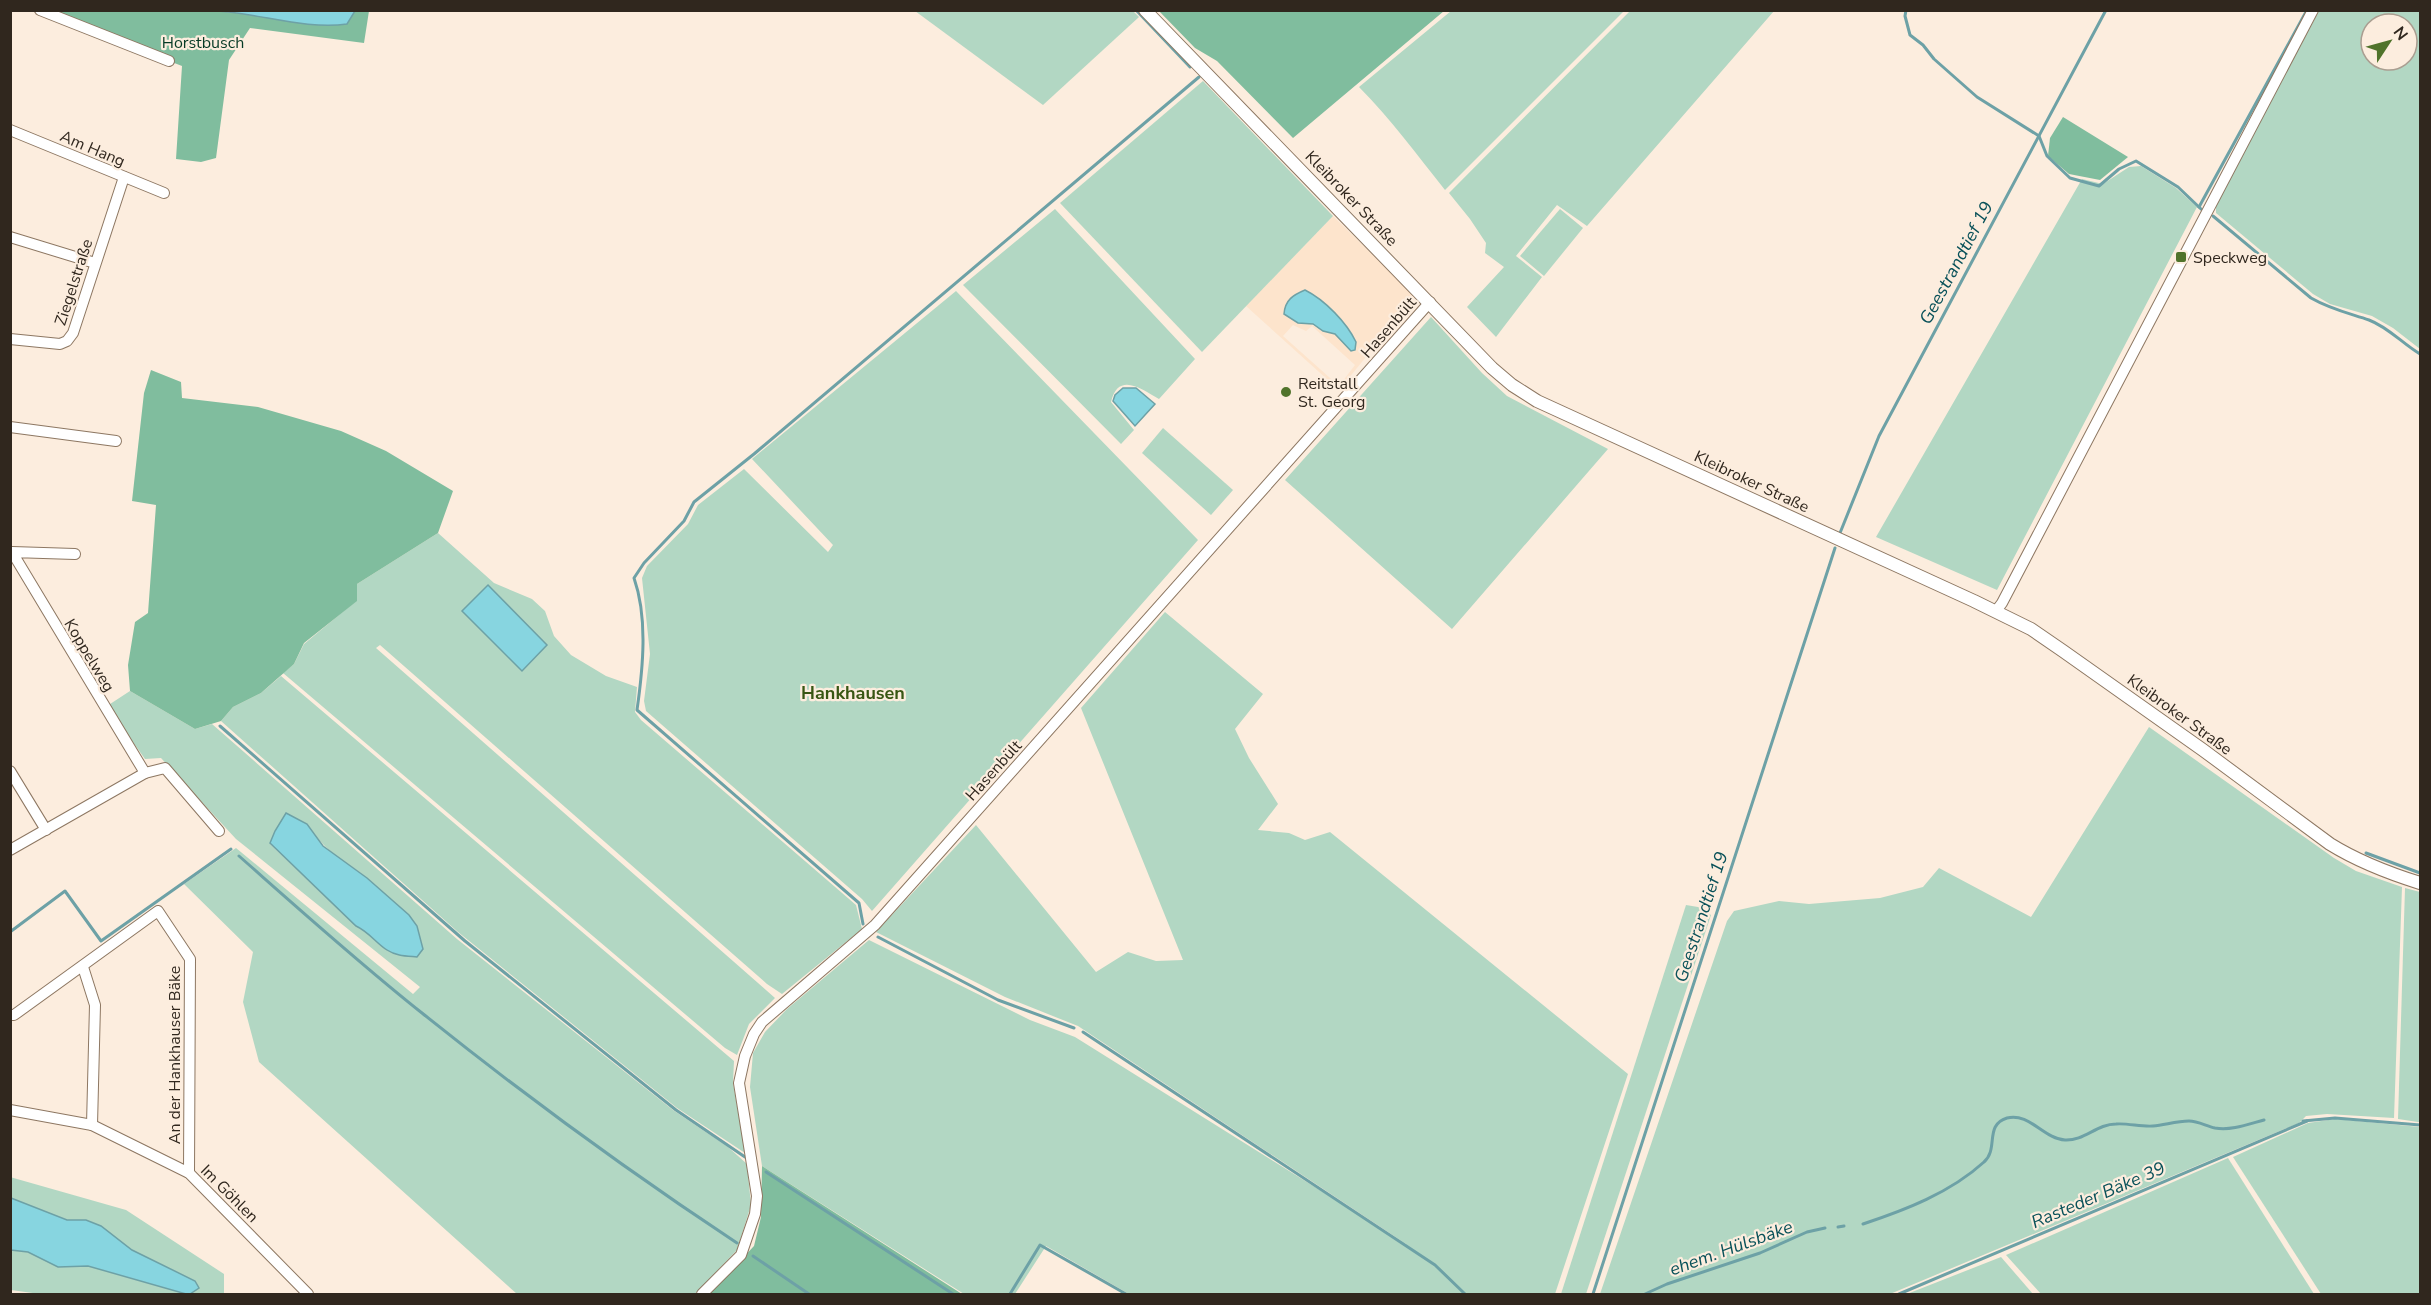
<svg xmlns="http://www.w3.org/2000/svg" width="2431" height="1305" font-family="'Nunito Sans',sans-serif">
<style>
.built{fill:#fde4cc;fill-rule:evenodd}
.green{fill:#b2d7c3;fill-rule:evenodd}
.forest{fill:#80bd9e}
.water{fill:#87d5e0;stroke:#6da1a6;stroke-width:1.5}
.lines{fill:none;stroke-linecap:round;stroke-linejoin:round}
.stream{stroke:#6da1a6;stroke-width:3}
.minor-casing{stroke:#8d7762;stroke-width:12}
.tertiary-casing{stroke:#8d7762;stroke-width:14}
.minor{stroke:#fff;stroke-width:10}
.tertiary{stroke:#fff;stroke-width:12}
.poi-dot{fill:#50732b;stroke:#fcedde;stroke-width:2}
.labels{text-anchor:middle;stroke-width:4.5;stroke-linejoin:round;paint-order:stroke}
.park-label{font-size:16px;fill:#053a25;stroke:#fcedde}
.street-label{font-size:16px;fill:#30271e;stroke:#fcedde}
.poi-label{font-size:16px;fill:#30271e;stroke:#fcedde;text-anchor:start}
.water-label{font-size:18px;font-style:italic;fill:#095159;stroke:#fcedde}
.neighbourhood-label{font-size:18px;font-weight:bold;fill:#385613;stroke:#fcedde}
</style>
<rect width="100%" height="100%" fill="#fcedde"/>
<!-- built -->
<path class="built" d="M 1333,216 L 1415,297 L 1339,390 L 1246,306 ZM 1305,291 L 1345,324 L 1342,340 L 1335,334 L 1323,331 L 1306,322 L 1285,305 L 1294,295 ZM 1293,325 L 1306,331 L 1312,326 L 1355,365 L 1339,386 L 1283,336 Z"/>
<!-- green -->
<g class="green">
<path d="M 1621,10 L 1623,12 L 1445,190 C 1417,155 1391,119 1359,87 L 1451,11 Z"/>
<polygon points="1133,11 1139,17 1043,105 915,11"/>
<polygon points="1630,11 1774,11 1587,226 1557,205 1516,256 1542,277 1496,337 1467,307 1504,267 1485,253 1486,243 1470,219 1449,193"/>
<path d="M 2319,11 L 2420,11 L 2420,349 L 2393,328 L 2372,316 L 2330,304 L 2313,294 L 2216,213 L 2216,204 ZM 2371,24 L 2407,24 L 2407,60 L 2371,60 Z"/>
<polygon points="1203,81 1333,216 1202,352 1060,203"/>
<polygon points="2141,166 2176,188 2197,207 1997,590 1876,537 2082,179 2103,184 2129,167"/>
<path d="M 1055,209 L 1195,359 L 1159,399 C 1142,389 1118,371 1111,402 L 1134,430 L 1121,444 L 963,285 Z"/>
<polygon points="1560,209 1583,228 1544,276 1520,256"/>
<polygon points="956,291 1198,540 872,911 862,899 646,711 644,701 650,654 642,578 647,566 688,524 698,505 744,469 828,552 833,545 752,459"/>
<polygon points="1431,317 1482,373 1507,396 1608,449 1452,629 1285,480"/>
<polygon points="1163,428 1233,490 1211,515 1142,453"/>
<polygon points="438,533 494,583 532,599 545,611 554,636 571,655 606,676 637,687 635,712 641,720 856,905 862,929 782,994 767,984 380,645 376,648 775,998 749,1024 737,1055 725,1048 283,673 294,664 304,644 356,601 357,584"/>
<polygon points="1165,612 1263,694 1235,729 1249,758 1278,804 1258,830 1289,833 1305,840 1330,832 1628,1074 1555,1294 1129,1294 1046,1246 1015,1294 964,1294 762,1166 750,1087 753,1053 765,1032 787,1009 869,940 1030,1020 1075,1037 1406,1244 1078,1026 1005,997 876,932 976,825 1096,972 1128,952 1156,961 1183,960 1081,708"/>
<polygon points="281,676 734,1061 733,1083 745,1153 677,1108 458,932 221,721 233,707 261,693"/>
<path d="M 130,691 L 195,729 L 212,724 L 457,939 L 673,1110 L 728,1147 L 747,1164 L 751,1205 L 737,1250 L 695,1294 L 517,1294 L 259,1062 L 243,1002 L 253,952 L 184,884 L 236,848 L 413,994 L 420,987 L 236,839 L 161,758 L 145,759 L 107,706 ZM 314,833 C 328,854 348,862 367,878 C 381,890 395,903 409,915 L 387,950 L 367,931 L 356,926 L 270,844 Z"/>
<polygon points="2149,727 2334,858 2356,871 2402,887 2394,1118 2327,1114 2306,1116 2299,1123 1890,1294 1600,1294 1727,921 1734,911 1779,901 1809,904 1880,898 1923,887 1939,868 2031,917"/>
<polygon points="2405,888 2420,892 2420,1122 2418,1122 2398,1119"/>
<polygon points="1686,905 1698,907 1711,915 1586,1294 1561,1294"/>
<polygon points="2335,1119 2420,1127 2420,1294 2321,1294 2233,1157 2308,1123"/>
<polygon points="2228,1158 2314,1294 2041,1294 2006,1255"/>
<polygon points="10,1177 126,1210 224,1274 224,1294 190,1294 199,1288 195,1281 132,1250 101,1226 86,1220 67,1220 11,1198"/>
<polygon points="11,1250 28,1252 58,1267 88,1266 186,1294 40,1294 11,1290"/>
<polygon points="2001,1257 2033,1294 1907,1294"/>
</g>
<!-- forest -->
<g class="forest">
<polygon points="42,11 216,11 347,24 355,11 369,11 364,43 250,28 229,60 216,158 201,162 176,159 182,66"/>
<polygon points="1159,11 1444,11 1293,138 1217,61 1195,48"/>
<polygon points="2063,117 2128,157 2100,180 2069,174 2048,156 2050,138"/>
<polygon points="151,370 181,382 182,398 258,407 341,431 386,451 453,491 438,533 357,584 357,601 304,643 294,664 261,693 233,707 221,721 195,729 130,691 128,665 135,622 148,613 156,505 132,501 144,393"/>
<polygon points="762,1166 962,1294 709,1294 754,1246 761,1217"/>
</g>
<!-- water -->
<g class="water">
<path d="M 216,11 L 355,11 L 347,24 C 305,30 259,13 216,11 Z"/>
<path d="M 1305,290 C 1325,300 1347,323 1356,342 L 1355,350 L 1351,351 L 1335,334 L 1323,331 L 1313,324 L 1298,323 L 1284,314 C 1285,300 1293,295 1305,290 Z"/>
<polygon points="1123,388 1136,388 1155,404 1135,426 1113,401 1115,395"/>
<polygon points="488,585 547,645 522,671 462,611"/>
<path d="M 286,813 L 307,824 L 323,846 L 367,878 L 409,915 L 417,926 L 423,949 L 417,957 C 407,956 396,956 387,950 C 376,943 369,932 356,926 L 270,843 L 275,831 Z"/>
<polygon points="11,1198 67,1220 86,1220 101,1226 132,1250 195,1281 199,1288 190,1294 186,1294 88,1266 58,1267 28,1252 11,1250"/>
</g>
<g class="lines">
<!-- stream -->
<g class="stream">
<polyline points="1136,10 1190,67"/>
<polyline points="1906,10 1905,16 1910,35 1923,45 1934,59 1977,97 2039,136 2047,156 2070,178 2099,186 2119,169 2136,161 2178,187 2201,209"/>
<polyline points="2199,207 2307,10"/>
<path d="M 2213,216 L 2311,298 C 2330,309 2348,313 2369,320 C 2388,327 2403,344 2420,354"/>
<polyline points="1840,533 1879,436 2106,10"/>
<polyline points="220,726 465,941 676,1110 745,1157"/>
<polyline points="2366,853 2420,873"/>
<path d="M 239,856 C 299,909 359,963 422,1013 C 523,1094 628,1171 737,1243"/>
<path d="M 863,924 L 859,903 L 637,710 C 643,668 648,618 634,578 L 644,563 L 684,521 L 694,502 L 754,454 L 1199,77"/>
<polyline points="10,932 65,891 101,941 231,849"/>
<polyline points="878,937 998,1000 1074,1028"/>
<polyline points="1083,1032 1435,1265 1465,1294"/>
<polyline points="2303,1121 2335,1118 2420,1125"/>
<polyline points="766,1172 953,1294"/>
<path d="M 1863,1224 C 1905,1210 1950,1193 1984,1162 C 1999,1149 1984,1125 2007,1118 C 2029,1112 2044,1139 2065,1140 C 2084,1141 2097,1124 2116,1124 C 2128,1123 2141,1127 2153,1126 C 2165,1125 2176,1121 2189,1121 C 2198,1121 2206,1126 2215,1128 C 2231,1131 2249,1124 2264,1120"/>
<polyline points="1838,1227 1844,1226"/>
<polyline points="753,1256 809,1294"/>
<polyline points="1010,1294 1040,1245 1126,1294"/>
<polyline points="1593,1294 1835,548"/>
<polyline points="1645,1294 1667,1284 1760,1253 1807,1232 1825,1228"/>
<polyline points="1899,1294 2307,1121"/>
</g>
<defs>
<g id="minor">
<polyline points="40,10 169,61"/>
<polyline points="10,130 164,193"/>
<polyline points="10,237 95,263"/>
<polyline points="10,339 60,344 67,341 73,333 124,177"/>
<polyline points="10,427 116,441"/>
<polyline points="1996,611 2002,603 2313,10"/>
<polyline points="10,771 46,830"/>
<polyline points="145,773 165,768 219,831"/>
<polyline points="10,850 145,773 12,552 75,554"/>
<polyline points="83,967 95,1005 92,1125"/>
<polyline points="10,1015 14,1015 158,911 190,959 189,1173"/>
<polyline points="10,1110 92,1125 189,1173 308,1294"/>
<polyline points="702,1294 741,1255 755,1214 757,1196 739,1083 745,1056 754,1034 762,1022 875,925 1430,302"/>
</g>
<path id="tertiary" d="M 1145,10 L 1492,368 L 1512,385 L 1537,401 L 1974,601 L 2031,629 L 2063,651 L 2203,750 L 2330,844 C 2359,862 2388,873 2420,883"/>
</defs>
<!-- minor casing -->
<use href="#minor" class="minor-casing"/>
<!-- tertiary casing -->
<use href="#tertiary" class="tertiary-casing"/>
<!-- minor -->
<use href="#minor" class="minor"/>
<!-- tertiary -->
<use href="#tertiary" class="tertiary"/>
</g>
<!-- markers -->
<g class="poi-dot">
<rect x="2175" y="251" width="12" height="12" rx="3"/>
<circle cx="1286" cy="392" r="6"/>
</g>
<g class="labels">
<!-- park labels -->
<g class="park-label">
<text x="203" y="48">Horstbusch</text>
</g>
<!-- street labels -->
<g class="street-label">
<text transform="translate(93 148) rotate(23)" y="6">Am Hang</text>
<text transform="translate(1352 198) rotate(46)" y="6">Kleibroker Straße</text>
<text transform="translate(73 282) rotate(-72)" y="6">Ziegelstraße</text>
<text transform="translate(1388 327) rotate(-49)" y="6">Hasenbült</text>
<text transform="translate(1752 481) rotate(25)" y="6">Kleibroker Straße</text>
<text transform="translate(90 655) rotate(59)" y="6">Koppelweg</text>
<text transform="translate(2180 714) rotate(36)" y="6">Kleibroker Straße</text>
<text transform="translate(993 770) rotate(-48)" y="6">Hasenbült</text>
<text transform="translate(174 1055) rotate(-90)" y="6">An der Hankhauser Bäke</text>
<text transform="translate(230 1193) rotate(45)" y="6">Im Göhlen</text>
</g>
<!-- poi labels -->
<g class="poi-label">
<text x="2193" y="263">Speckweg</text>
<text x="1298" y="389">Reitstall<tspan x="1298" dy="18">St. Georg</tspan></text>
</g>
<!-- water labels -->
<g class="water-label">
<text transform="translate(1956 263) rotate(-62)" y="6">Geestrandtief 19</text>
<text transform="translate(1701 917) rotate(-72)" y="6">Geestrandtief 19</text>
<text transform="translate(2098 1195) rotate(-23)" y="6">Rasteder Bäke 39</text>
<text transform="translate(1731 1248) rotate(-20)" y="6">ehem. Hülsbäke</text>
</g>
<!-- neighbourhood labels -->
<g class="neighbourhood-label">
<text x="853" y="699">Hankhausen</text>
</g>
</g>
<!-- border -->
<rect width="2431" height="1305" fill="none" stroke="#30271e" stroke-width="24"/>
<!-- north arrow -->
<g transform="translate(2389 42) rotate(54)"><circle r="28" fill="#fcedde" stroke="#aa9e91" stroke-width="1.5"/>
<path d="M0-4.5L10 22L0 15L-10 22Z" fill="#50732b"/>
<text y="-9" font-size="16" font-weight="bold" text-anchor="middle" fill="#30271e">N</text>
</g>
</svg>
